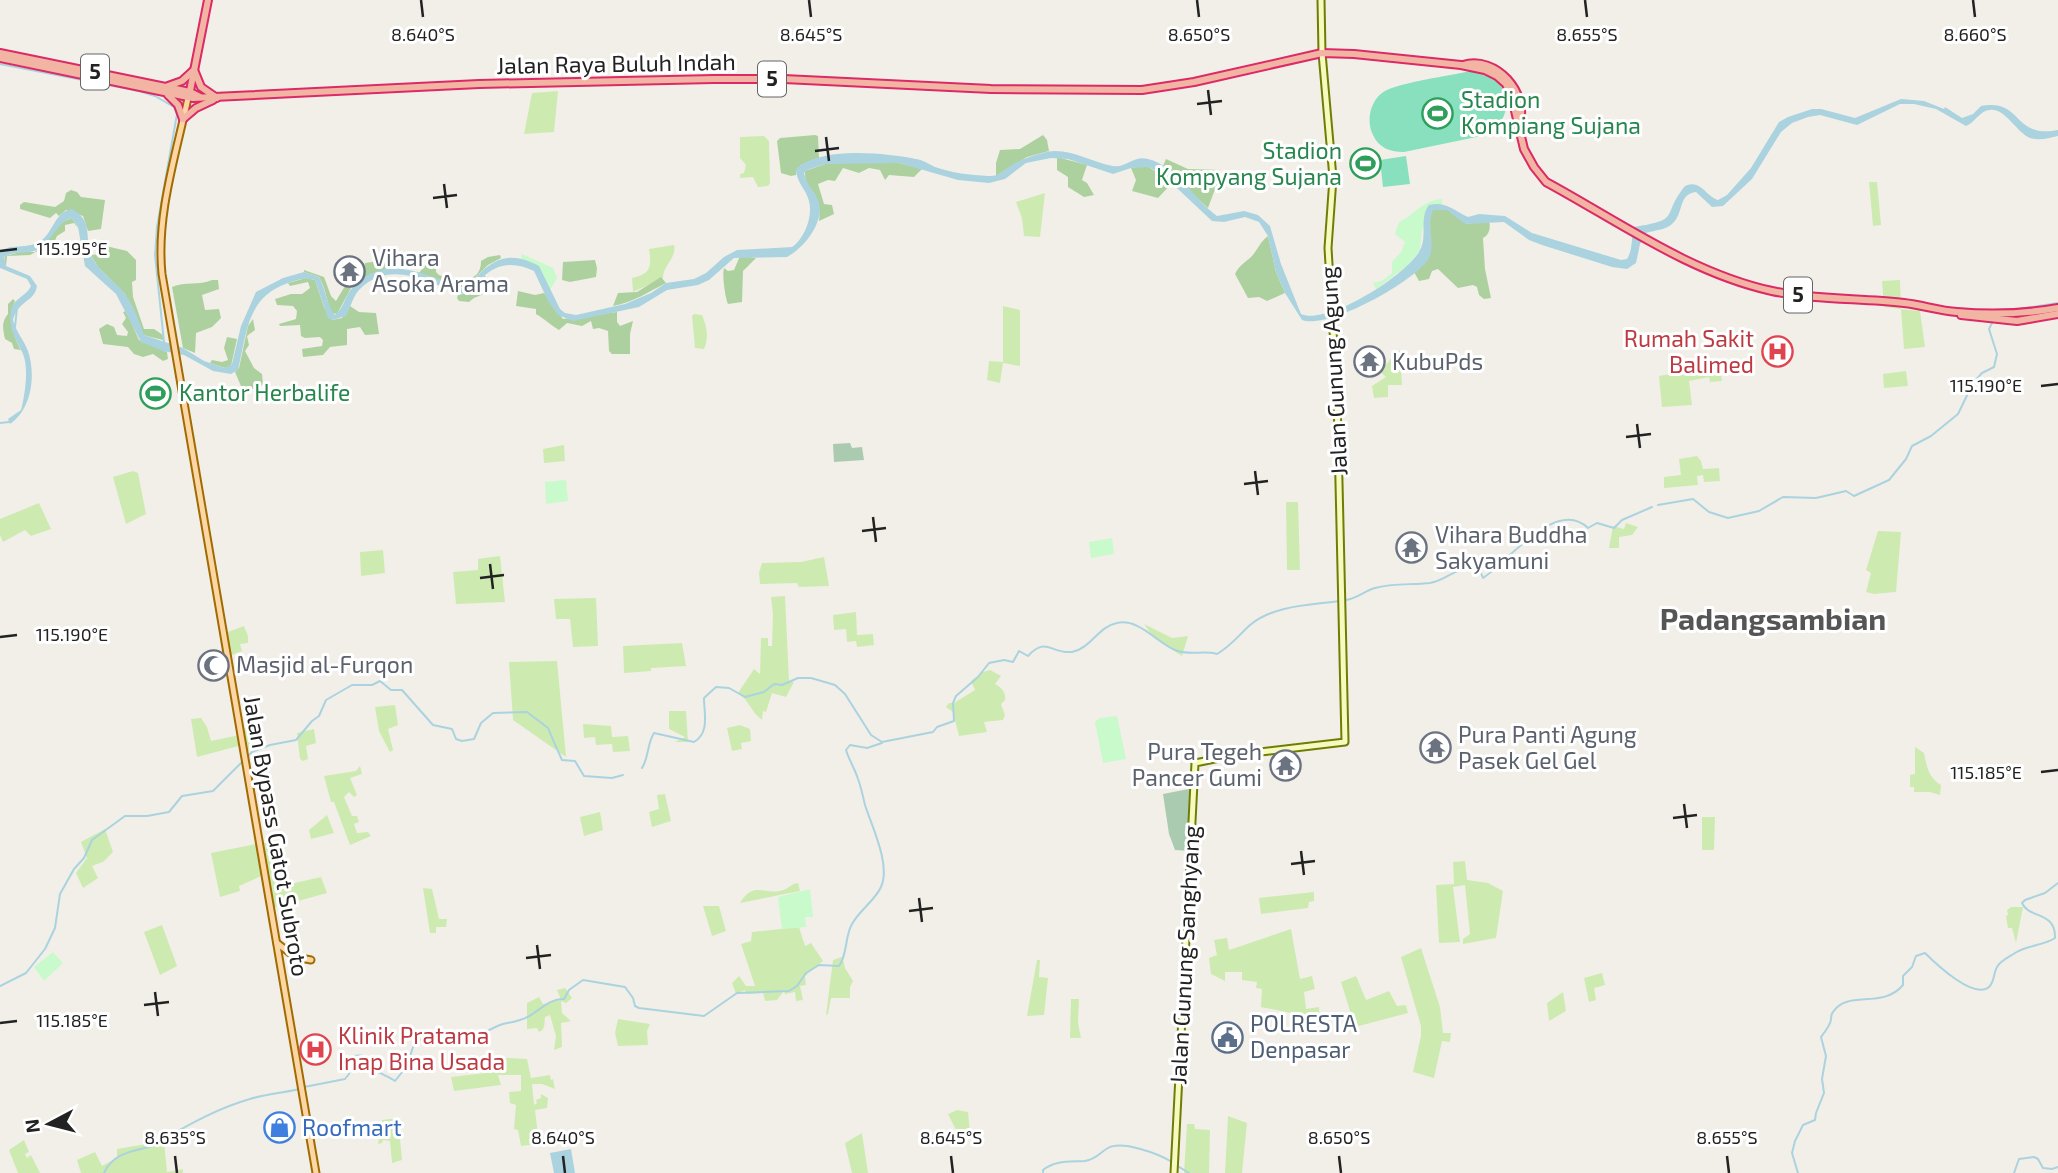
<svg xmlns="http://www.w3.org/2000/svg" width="2058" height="1173" font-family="'Exo 2',sans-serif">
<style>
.grass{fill:#cdebb0}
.forest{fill:#add19e}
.cemetery{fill:#aacbaf}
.park{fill:#c8facc}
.pitch{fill:#88e0be}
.water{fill:#aad3df}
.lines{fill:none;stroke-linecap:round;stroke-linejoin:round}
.stream{stroke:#aad3df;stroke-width:2}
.secondary-casing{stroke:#707d05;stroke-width:9}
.primary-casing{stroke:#a06b00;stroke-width:9}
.trunk-casing{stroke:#dc2a67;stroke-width:10}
.secondary{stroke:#f7fabf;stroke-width:5}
.primary{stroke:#fcd6a4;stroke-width:5}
.trunk{stroke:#f2b4a3;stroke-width:6}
.ticks{fill:none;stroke:#222;stroke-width:2.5}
.labels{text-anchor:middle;stroke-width:6;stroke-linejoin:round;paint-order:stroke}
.shield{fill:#fff;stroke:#646464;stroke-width:2}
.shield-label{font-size:21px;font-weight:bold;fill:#222}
.street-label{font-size:23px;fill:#222;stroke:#fff}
.leisure-label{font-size:23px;fill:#27864d;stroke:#fff;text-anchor:start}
.worship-label{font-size:23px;fill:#5b616d;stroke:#fff;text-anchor:start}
.health-label{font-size:23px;fill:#be3a42;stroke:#fff;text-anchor:end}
.service-label{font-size:23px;fill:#4e5e75;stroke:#fff;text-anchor:start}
.shop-label{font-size:23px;fill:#366cbe;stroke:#fff;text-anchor:start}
.district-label{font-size:30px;font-weight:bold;fill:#555;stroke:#fff}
.ticks-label{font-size:18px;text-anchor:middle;fill:#222;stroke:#fff;stroke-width:6;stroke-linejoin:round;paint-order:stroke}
</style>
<rect width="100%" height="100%" fill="#f2efe9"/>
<!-- grass -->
<g class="grass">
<polygon points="558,91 554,132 524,134 532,93"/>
<polygon points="764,136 769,141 770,183 768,186 758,187 753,177 740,178 740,174 744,173 746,165 740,158 740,137"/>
<polygon points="1869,182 1877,182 1881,225 1873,226"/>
<polygon points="1045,193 1040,237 1024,236 1022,218 1016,202"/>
<path d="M 674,245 C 677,258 663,265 663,278 L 633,292 L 632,278 C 650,274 652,268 649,249 Z"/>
<polygon points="1900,280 1901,309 1920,311 1925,347 1904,349 1901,309 1884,307 1882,281"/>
<polygon points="1003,306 1020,310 1020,366 1003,363 1000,383 987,380 989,361 1003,362"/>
<path d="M 694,314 L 702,315 C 707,326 709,339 704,349 L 695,348 L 692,316 Z"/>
<path d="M 1400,350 L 1402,385 L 1388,385 L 1388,397 L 1374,398 L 1372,386 L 1386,377 L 1379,371 C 1389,364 1389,358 1400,350 Z"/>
<polygon points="1707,366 1710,376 1721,373 1722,381 1710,382 1709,377 1689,381 1692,405 1662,407 1659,376 1687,371 1688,376 1702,373 1702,367"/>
<polygon points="1906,371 1908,386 1884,388 1883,374"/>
<polygon points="564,445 565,461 544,463 543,449"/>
<polygon points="1697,456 1701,461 1703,469 1719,468 1720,481 1704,482 1703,475 1697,476 1698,485 1664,488 1664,477 1681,475 1679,459"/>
<polygon points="133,471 138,473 146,514 126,524 113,477"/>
<polygon points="1286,502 1298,502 1300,570 1287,570"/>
<polygon points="39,503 51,529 31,536 25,530 3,542 0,535 0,519"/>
<polygon points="1626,523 1638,527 1632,535 1619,537 1619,548 1609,548 1613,526 1624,529"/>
<polygon points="1878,531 1901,532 1896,592 1874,594 1866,592 1871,573 1866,570"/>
<polygon points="383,550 385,573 361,576 360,552"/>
<polygon points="500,556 505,602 456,604 453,572 478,570 478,559"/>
<polygon points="824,557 829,586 799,587 797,583 760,584 759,573 762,563 801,562"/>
<path d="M 785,596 L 789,681 L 794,682 L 786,697 L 772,693 L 766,712 L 763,711 L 762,720 C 751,712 749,700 738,693 L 754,669 L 760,674 L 761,638 L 768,638 L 768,646 L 772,646 L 773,614 L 771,597 Z"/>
<polygon points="596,598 598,646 573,647 570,619 556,619 554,599"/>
<polygon points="856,612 857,635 873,634 874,645 857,647 856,641 847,642 846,629 834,630 833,615"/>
<polygon points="1144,624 1172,638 1188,636 1182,656 1154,638"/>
<polygon points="244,626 248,636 248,643 240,644 242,651 229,656 225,633"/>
<polygon points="682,643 686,666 651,668 651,671 624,673 623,646"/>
<polygon points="557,661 566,757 513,720 509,662"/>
<path d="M 990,670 L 1001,676 L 995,684 C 1002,688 1006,692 1005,700 L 1001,704 L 1005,715 L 1003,720 L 984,722 L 987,732 L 959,736 L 953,712 L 946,707 L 949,703 L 954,703 L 975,690 L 971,681 L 983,672 Z"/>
<polygon points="395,705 398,725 388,729 393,750 390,752 379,731 375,707"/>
<polygon points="669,711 686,711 688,742 675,742 685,737 669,729"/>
<polygon points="201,718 207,727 211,741 244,734 243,728 255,728 248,753 246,744 197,757 191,719"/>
<polygon points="583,724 611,726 612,737 628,736 630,751 613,752 612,744 596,745 595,737 584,738"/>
<polygon points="740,725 750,729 751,741 741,743 742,749 732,751 727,728"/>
<polygon points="314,729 316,743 306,746 308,759 303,761 300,759 297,733"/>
<path d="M 1915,747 L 1924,753 C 1927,767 1928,777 1941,785 L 1940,795 L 1930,792 L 1914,792 L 1914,787 L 1910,787 L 1910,775 L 1915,774 Z"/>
<polygon points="360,766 362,774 350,778 357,795 354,797 349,792 344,797 352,816 357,816 359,822 354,824 357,833 368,832 371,836 350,845 334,802 331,802 324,776 356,771"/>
<polygon points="665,794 671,821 652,827 649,812 659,809 657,795"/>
<polygon points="600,812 603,830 584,836 580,817"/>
<polygon points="327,815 334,833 311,839 309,830"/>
<polygon points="1702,817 1715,817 1714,850 1702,850"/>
<polygon points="105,829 113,852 103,862 92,866 98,878 83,888 76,873 87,858 81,842"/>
<polygon points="261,843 270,843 276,854 282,886 321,877 327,893 273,908 266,874 239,886 240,891 220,897 211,853"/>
<polygon points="1465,861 1467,880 1488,883 1503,891 1496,938 1463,944 1463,939 1470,934 1465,885 1453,887 1460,942 1439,943 1436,885 1454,884 1453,862"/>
<path d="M 798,883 L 800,891 L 740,903 C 754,880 764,896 783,890 C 790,888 790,884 798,883 Z"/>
<polygon points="423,888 432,889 439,919 447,919 446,927 436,927 436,933 430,933"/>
<polygon points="1314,892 1314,901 1309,902 1308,908 1261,914 1259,898"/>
<polygon points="703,906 719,906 726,931 712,936"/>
<polygon points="2011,907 2023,907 2016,943 2012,928 2008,928 2006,916 2008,915 2007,910"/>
<polygon points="162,925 177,966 160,975 144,932"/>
<polygon points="799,927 805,946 811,943 823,961 805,976 806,985 800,986 803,1000 796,1001 795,992 785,994 784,991 777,1000 765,1001 763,993 746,994 745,990 736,994 732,983 739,976 746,986 755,986 741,944 751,941 752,932"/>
<polygon points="1291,929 1300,979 1312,976 1315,989 1304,992 1306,1009 1319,1007 1320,1019 1261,1007 1262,989 1256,988 1257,982 1242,980 1242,972 1225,972 1225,981 1211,974 1209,958 1217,955 1214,940 1227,938 1229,950"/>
<polygon points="1421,948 1440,1007 1443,1033 1451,1033 1450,1042 1442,1041 1434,1078 1413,1072 1421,1036 1421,1026 1401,957"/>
<polygon points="845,956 843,959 845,968 853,981 850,987 850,998 831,998 828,1014 826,1015 833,960"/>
<polygon points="1037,960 1040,960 1039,977 1048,978 1044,1015 1027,1016"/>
<polygon points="1602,973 1605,985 1594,988 1596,1000 1589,1002 1584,978"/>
<polygon points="1356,976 1366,1000 1389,991 1397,1006 1406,1005 1408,1013 1355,1027 1341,982"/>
<path d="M 565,988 L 572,998 L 566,1003 L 561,1001 L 562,1013 L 571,1021 L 561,1023 L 562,1047 L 554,1050 L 556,1036 L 550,1015 L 545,1017 C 544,1023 546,1029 539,1032 L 537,1028 L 527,1029 L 527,1003 L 539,997 L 543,1004 L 561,1000 L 557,990 Z"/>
<polygon points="1563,992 1566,1011 1549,1021 1547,1003"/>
<polygon points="1071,999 1079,999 1078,1023 1081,1038 1070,1038"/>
<polygon points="618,1019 650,1024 647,1031 648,1045 618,1046 615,1033"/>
<polygon points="508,1058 527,1059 531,1078 550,1075 551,1080 553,1079 555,1089 542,1084 532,1084 534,1105 537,1103 536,1100 541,1098 541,1094 548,1098 547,1108 535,1110 539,1144 521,1146 518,1130 514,1129 516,1105 510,1103 509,1092 521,1091 521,1075 498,1075 501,1085 454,1091 451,1077 494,1072 493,1060"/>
<polygon points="957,1110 968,1112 970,1133 967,1140 960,1143 954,1136 957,1132 948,1114"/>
<polygon points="1228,1116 1247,1123 1242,1173 1225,1173"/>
<polygon points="398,1118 402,1160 392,1163 390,1141 383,1140 382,1143 378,1144 382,1120"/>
<polygon points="1187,1124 1194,1124 1195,1129 1210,1130 1209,1173 1184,1173"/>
<polygon points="862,1133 868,1173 852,1173 845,1143"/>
<polygon points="24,1140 29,1152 25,1154 27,1158 31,1155 40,1173 18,1173 9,1150"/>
<polygon points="164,1141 167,1172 183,1169 183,1173 81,1173 77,1160 95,1152 102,1166 117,1158 117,1149"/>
</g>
<!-- forest -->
<g class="forest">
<polygon points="815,135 818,136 819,158 801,165 796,171 796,175 791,176 781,173 777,141 780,138"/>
<polygon points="1043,135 1047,140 1049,151 1027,157 996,176 996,163 1000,150 1020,149"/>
<polygon points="1057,157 1087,165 1082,180 1087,183 1094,195 1084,197 1068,187 1068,177 1057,170"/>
<polygon points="1166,159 1188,169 1220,170 1220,176 1208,208 1163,166"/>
<path d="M 850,162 L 899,163 L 922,169 L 914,177 L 889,175 L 885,180 L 880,170 L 869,168 L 859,173 L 843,168 L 835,181 L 828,180 L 818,184 L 824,204 L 832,205 L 834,214 L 819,221 C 823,197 804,192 805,171 L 825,164 Z"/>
<polygon points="1141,166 1149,167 1172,183 1158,198 1132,191 1136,180 1131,168"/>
<polygon points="71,190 77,192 81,197 105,200 101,229 88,231 83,216 66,210 59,216 56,213 50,218 20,209 20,205 24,202 55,207 64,201 66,193"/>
<path d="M 1439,209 L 1448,210 L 1466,224 L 1489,221 C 1491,228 1489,235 1483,238 L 1485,269 L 1491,298 L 1484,299 L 1479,295 L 1477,287 L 1473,285 L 1458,288 L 1438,269 L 1432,271 L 1429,279 L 1419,281 L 1414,272 C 1444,242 1421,239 1432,210 Z"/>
<polygon points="72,218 79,229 74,223 65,225 65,231 57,236 53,245 49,245 30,255 7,256 6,266 4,263 5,256 24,251 35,252 62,222"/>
<path d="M 1268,236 L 1276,272 L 1285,293 L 1267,301 L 1259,297 L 1248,298 L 1235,274 C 1239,265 1246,262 1252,256 C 1258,249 1260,242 1268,236 Z"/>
<polygon points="106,246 127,251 136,260 136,280 132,282 133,297 144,329 154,329 163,335 163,340 143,335 125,294 98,267 91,255 100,254"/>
<path d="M 500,255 L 501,258 L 488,265 L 464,288 L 419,273 L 428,262 L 432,261 L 436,264 L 436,272 L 439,275 C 454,280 481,286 481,261 L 488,257 Z"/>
<path d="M 740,256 L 756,258 L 743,271 L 742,302 L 728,304 C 725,297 722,274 724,268 L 728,271 L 734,270 Z"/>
<polygon points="595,260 597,268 596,277 570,282 562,280 563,262"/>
<path d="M 379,261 L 391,262 L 392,267 L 364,278 L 351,288 L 337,314 L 332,313 C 326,301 326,288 319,277 L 304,272 L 304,270 L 324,277 L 331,296 L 336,301 L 345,286 L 361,276 L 365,263 Z"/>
<polygon points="485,275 489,292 474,298 469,302 459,301 457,298 458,295 468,293"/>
<path d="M 661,277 L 666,283 C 648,292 634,302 613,306 L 618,293 L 637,292 Z"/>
<polygon points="306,278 315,280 324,307 332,320 342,318 350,306 359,312 376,313 379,334 365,335 360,327 347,329 347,345 330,347 323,355 303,357 302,349 322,346 323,340 320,337 305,338 301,336 300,325 280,326 279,324 296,319 297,311 293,306 277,305 275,299 291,294 302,294 310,288 308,282 290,286 288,283"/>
<path d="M 212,280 L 218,280 L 219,289 L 202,295 L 205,310 L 219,309 L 221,318 L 212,327 L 196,333 L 195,353 L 183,348 L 172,287 C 185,281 199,286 212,280 Z"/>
<path d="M 518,291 L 535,295 L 544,293 L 563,319 L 617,312 L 617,322 L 620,326 L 633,321 L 630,334 L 630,354 L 612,354 L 609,351 L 608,331 L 599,328 L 593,329 L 591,321 L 582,326 L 567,323 L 559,330 C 550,325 545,319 536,314 L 536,309 L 516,306 Z"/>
<path d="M 13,299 L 15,301 C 8,315 13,337 21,350 L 14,349 L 12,343 L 5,339 C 3,329 1,322 8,314 L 8,304 Z"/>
<polygon points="126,311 139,340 167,352 168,359 163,361 153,354 143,357 134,354 128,347 103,344 99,329 107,324 114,327 117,335 127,336 128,332 122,324 126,318 123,312"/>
<polygon points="253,319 255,330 247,336 249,345 245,351 254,368 262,374 263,384 259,388 243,391 235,372 239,368 248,326"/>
<polygon points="227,337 237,339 231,366 225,368 210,363 212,360 222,362 228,360 224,348"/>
</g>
<!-- cemetery -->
<g class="cemetery">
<polygon points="850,443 852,448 862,447 864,460 834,462 833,444"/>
<polygon points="1194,788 1190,851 1175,850 1169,834 1163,794"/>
</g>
<!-- park -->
<g class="park">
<path d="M 1442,199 L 1442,204 L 1431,205 L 1422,230 L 1420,250 L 1407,266 L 1376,289 L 1373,283 L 1382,281 L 1392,273 L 1392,262 L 1401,252 L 1405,242 L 1395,234 L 1399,222 C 1416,214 1421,201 1442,199 Z"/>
<path d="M 522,254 L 553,268 L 557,278 L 550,290 C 543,273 539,264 521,259 Z"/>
<polygon points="566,480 568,501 546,504 545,482"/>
<polygon points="1112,538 1114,554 1091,558 1089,542"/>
<polygon points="1117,716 1126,759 1103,763 1095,722 1100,718"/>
<polygon points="810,889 813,917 805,917 806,927 782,929 778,897"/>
<polygon points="53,952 63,963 44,981 34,967"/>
</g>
<!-- pitch -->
<g class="pitch">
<path d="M 1470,71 C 1510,71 1520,116 1486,135 L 1404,152 C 1390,152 1379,148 1373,135 C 1366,120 1370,100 1385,91 C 1402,82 1449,76 1470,71 Z"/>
<polygon points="1406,156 1410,184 1383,187 1380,160"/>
</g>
<!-- water -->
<g class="water">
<path d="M 1901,99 L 1924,101 L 1944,109 L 1945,107 L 1962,118 L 1973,114 L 1981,106 C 2023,98 2012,139 2058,130 L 2058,136 C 2049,138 2039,141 2030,138 C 2016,132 2005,107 1989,110 C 1980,111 1974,123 1966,126 L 1936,109 L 1914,104 L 1900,104 L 1857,125 L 1820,115 L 1808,117 L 1792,123 L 1781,132 L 1752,179 L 1723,206 L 1712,207 L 1696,192 C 1678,194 1684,213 1673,223 C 1667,230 1655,230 1646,233 L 1640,244 L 1636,263 L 1627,269 L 1612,267 L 1542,245 L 1529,240 L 1504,222 L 1465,224 L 1447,210 L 1433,210 C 1426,226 1436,243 1429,258 C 1416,281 1328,330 1302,320 L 1285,293 L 1276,272 L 1268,236 L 1259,222 L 1245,217 L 1224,222 L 1212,221 L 1163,175 L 1149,167 L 1131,168 L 1113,174 L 1068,159 L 1051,158 L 1026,163 L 1005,179 L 989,183 L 958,180 L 899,163 L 825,164 L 807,170 L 804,173 C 807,187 816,191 819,203 C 824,223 804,248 787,257 L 734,258 L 709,280 L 698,285 L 667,290 L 639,307 L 573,321 L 558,315 L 548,301 L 534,271 C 514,261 496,263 481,279 C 475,286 472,291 464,294 C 430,285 393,258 361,288 C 353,295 351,307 346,316 L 332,320 L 328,318 L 315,280 C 306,277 297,280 288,283 C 247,297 247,332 238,370 L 231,374 L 213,371 L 184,355 L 163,351 L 141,342 L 116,294 L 85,266 L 78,227 L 72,218 C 57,222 53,239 41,248 C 30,255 15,250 4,257 L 6,266 L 30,276 L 37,286 C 34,303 19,299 13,320 C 16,332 24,340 28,351 C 36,375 32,409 10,424 L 8,419 L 21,410 C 25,394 29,369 23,354 C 16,339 8,329 11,311 C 13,298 26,297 31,286 L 27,279 L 0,268 L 0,251 C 13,243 30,250 42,240 C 54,230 55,212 72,209 C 95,222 83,237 92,257 C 100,273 115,281 125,294 C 134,306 139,321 144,335 L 183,348 L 204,361 L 225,368 L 232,364 L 241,326 L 256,292 L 283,278 L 304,272 L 319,277 C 326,289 326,305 335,315 C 344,308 345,295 353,287 C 386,252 425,275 462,288 C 469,285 473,279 479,274 C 498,255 515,253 539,266 L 560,309 L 565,313 L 576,315 L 625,304 L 651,293 L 666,283 L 694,279 L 706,273 L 724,257 L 737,250 L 792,247 C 805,238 813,216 809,201 C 806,189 796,182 796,169 C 822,146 884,153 916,159 C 923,160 929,164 935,167 C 952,173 970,175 988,176 C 1001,177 1005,168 1015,163 C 1025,158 1035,155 1046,152 C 1068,147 1091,162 1113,166 C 1126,168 1134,155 1148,159 C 1176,166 1195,200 1217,216 L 1244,211 L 1258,215 L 1270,226 L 1281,264 L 1301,314 C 1327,326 1411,273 1421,248 C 1427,234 1419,218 1429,205 C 1446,201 1454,211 1468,217 L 1479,214 L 1505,216 L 1532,233 L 1621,260 L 1627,259 C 1633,250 1631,238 1634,227 C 1683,219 1660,217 1685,186 C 1701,179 1705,196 1718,200 L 1727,195 L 1751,168 L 1779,122 L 1788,117 L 1812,109 L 1821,109 L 1855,118 Z"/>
<polygon points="571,1149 575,1173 554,1173 550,1153"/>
</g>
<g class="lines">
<!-- stream -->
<g class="stream">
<polyline points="0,64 139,91 155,96 174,107 177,114 157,227 155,255 164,342"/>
<polyline points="2006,311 2058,303"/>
<polyline points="15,327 17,308"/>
<polyline points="0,423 9,422"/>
<polyline points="1658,505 1693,499 1709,512 1728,518 1759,511 1783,497 1816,498 1846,491 1854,496 1889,480 1906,459 1912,446 1931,436 1958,414 1973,383 1982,373 1994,367 1997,354 1989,329 1993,321"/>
<path d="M 1345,600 C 1357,599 1364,591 1375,588 C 1392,583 1412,585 1430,583 C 1451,579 1457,562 1481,573 L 1483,578 C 1508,562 1556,497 1588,528 L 1597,523 L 1614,528 L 1622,520 L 1652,507"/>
<path d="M 642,768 C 649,757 647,744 654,733 L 694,742 C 710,733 704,713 704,698 L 716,687 L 729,688 L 745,697 L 764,692 L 774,684 L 782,685 L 798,678 L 811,678 L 835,685 L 845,694 L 871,735 L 882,742 L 933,732 L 937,727 L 954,721 L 953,703 L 956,696 L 978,677 L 989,663 L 1004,660 L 1013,662 L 1019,651 L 1028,656 C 1046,636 1051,654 1072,652 C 1090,649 1099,626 1117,623 C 1139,618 1156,642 1175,650 C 1189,656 1203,650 1217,654 C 1231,646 1239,635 1250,625 C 1274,605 1311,605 1339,601"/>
<path d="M 0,986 L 26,973 L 45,949 L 55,928 L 60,894 L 74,869 L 84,858 L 92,840 L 125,816 L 147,816 L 169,812 L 182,796 L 213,791 L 252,752 L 270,745 L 296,740 L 312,721 L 319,716 L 326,700 L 352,685 L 372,685 L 380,681 L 391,690 L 402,690 L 433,725 L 452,729 L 456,739 L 462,741 L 474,739 L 481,723 L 493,713 L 527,712 L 548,728 C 552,738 557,749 562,760 L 575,761 L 584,776 L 612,778 L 623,775"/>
<path d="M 304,1087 L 345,1079 L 349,1074 L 349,1057 C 369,1053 365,1057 376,1070 C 380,1074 390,1077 395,1081 L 407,1066 L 413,1047 L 419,1040 L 441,1036 L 450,1044 C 468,1046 486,1029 503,1024 C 513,1022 525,1020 534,1013 C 543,1007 553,998 564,999 L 569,990 L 583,980 L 625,987 L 633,998 L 635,1006 L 639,1008 L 704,1016 L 737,993 L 789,991 L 797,986 L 806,973 L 819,965 L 839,966 C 847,956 845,938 851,926 C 858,911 874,902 881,887 C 891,865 872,827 865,805 C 863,796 861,787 858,779 C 855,769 849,760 846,750 L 850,745 L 867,748 L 882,743"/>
<polyline points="1176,1165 1189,1173"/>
<path d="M 104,1173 C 115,1149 139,1152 161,1143 L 162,1140 C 190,1124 218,1108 250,1099 C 266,1094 283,1093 299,1089"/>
<path d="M 1043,1173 L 1043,1170 C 1056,1160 1069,1162 1085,1161 C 1097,1159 1099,1153 1108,1148 C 1122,1140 1159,1154 1172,1162"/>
<path d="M 1798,1173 L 1792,1153 L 1795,1141 L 1803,1125 L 1815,1120 L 1816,1113 L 1824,1093 L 1822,1079 L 1826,1056 L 1821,1037 C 1824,1033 1828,1028 1830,1023 C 1832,1019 1830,1015 1833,1012 C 1848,989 1882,1010 1903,985 L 1903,976 L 1912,967 L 1916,956 L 1925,953 C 1936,964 1974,1000 1989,987 C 1995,981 1993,974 1997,967 C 2000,961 2009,957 2015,953 C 2027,945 2043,946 2055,938 C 2056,911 2029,919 2022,903 L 2025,900 L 2045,893 L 2058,883"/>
<polyline points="2014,1173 2019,1159 2034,1157 2038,1159 2043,1168 2052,1169 2058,1167"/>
</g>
<defs>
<polyline id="secondary" points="1174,1173 1195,763 1235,755 1345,742 1337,396 1328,248 1333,178 1322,53 1321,0"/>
<g id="primary">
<path d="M 188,98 C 176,155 156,215 162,274 L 316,1173"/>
<polyline points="277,943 295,957 311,960"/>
</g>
<g id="trunk">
<polyline points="0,53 190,92 200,97"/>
<path d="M 0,58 L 193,98 L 479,84 L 714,79 L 784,79 L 991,89 L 1142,90 L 1194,82 L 1322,53 L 1354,54 L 1461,65 L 1485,70 L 1497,76 L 1506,84 L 1512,98 L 1524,149 L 1534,167 L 1546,182 C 1618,221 1690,273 1772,291 C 1815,300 1860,298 1904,303 C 1922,305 1940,311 1957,312 C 1992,315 2024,314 2058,308"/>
<path d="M 1463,65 C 1496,55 1530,93 1519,125"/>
<polyline points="168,86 182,81 194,70 201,87 217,98"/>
<polyline points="168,95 178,105 183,119"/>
<polyline points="189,96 208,0"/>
<polyline points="183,119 196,108 213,100"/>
<polyline points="1961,315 2017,321 2058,314"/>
</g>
</defs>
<!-- secondary casing -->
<use href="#secondary" class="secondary-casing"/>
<!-- primary casing -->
<use href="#primary" class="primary-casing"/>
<!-- trunk casing -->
<use href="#trunk" class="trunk-casing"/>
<!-- secondary -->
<use href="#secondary" class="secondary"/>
<!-- primary -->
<use href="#primary" class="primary"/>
<!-- trunk -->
<use href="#trunk" class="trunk"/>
</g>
<!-- ticks -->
<path class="ticks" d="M 421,0 L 423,17M 809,0 L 811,17M 1197,0 L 1199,17M 1585,0 L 1587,17M 1973,0 L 1975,17M 1208,90 L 1211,115M 1197,104 L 1222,101M 826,137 L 829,161M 815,151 L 839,148M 444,184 L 447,208M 433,198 L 457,195M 0,251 L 17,249M 2041,386 L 2058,384M 1637,424 L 1640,448M 1626,437 L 1651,434M 1255,471 L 1258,495M 1244,484 L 1268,481M 873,517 L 876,542M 862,531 L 886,528M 490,564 L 493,589M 480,578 L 504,575M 0,637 L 17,635M 2041,772 L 2058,770M 1684,804 L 1687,828M 1673,818 L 1697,815M 1301,851 L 1304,875M 1291,864 L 1315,861M 919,898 L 922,922M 909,911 L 933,908M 537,945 L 540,969M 526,958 L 551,955M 155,992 L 158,1016M 144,1005 L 169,1002M 0,1023 L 17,1021M 175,1156 L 177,1173M 563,1156 L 565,1173M 951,1156 L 953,1173M 1339,1156 L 1341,1173M 1727,1156 L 1729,1173"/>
<!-- icons -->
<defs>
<symbol id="stadium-ring" viewBox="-11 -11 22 22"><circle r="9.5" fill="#fff" stroke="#2e9e5b" stroke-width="1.5"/><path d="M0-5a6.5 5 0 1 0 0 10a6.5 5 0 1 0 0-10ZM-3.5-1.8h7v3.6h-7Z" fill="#2e9e5b"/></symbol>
<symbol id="temple-ring" viewBox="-11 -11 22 22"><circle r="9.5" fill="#fff" stroke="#6b7280" stroke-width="1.5"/><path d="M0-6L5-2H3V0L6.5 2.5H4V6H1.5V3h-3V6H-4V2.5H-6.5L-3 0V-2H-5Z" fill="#6b7280"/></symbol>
<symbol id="hospital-ring" viewBox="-11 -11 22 22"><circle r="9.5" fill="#fff" stroke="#e0444e" stroke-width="1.5"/><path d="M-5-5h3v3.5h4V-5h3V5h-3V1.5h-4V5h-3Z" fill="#e0444e"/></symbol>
<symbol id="mosque-ring" viewBox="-11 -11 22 22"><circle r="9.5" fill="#fff" stroke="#6b7280" stroke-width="1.5"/><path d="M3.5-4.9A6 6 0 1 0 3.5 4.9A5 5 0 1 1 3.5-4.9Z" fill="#6b7280"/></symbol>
<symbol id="civic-ring" viewBox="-11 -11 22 22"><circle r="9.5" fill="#fff" stroke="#5c6f8a" stroke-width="1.5"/><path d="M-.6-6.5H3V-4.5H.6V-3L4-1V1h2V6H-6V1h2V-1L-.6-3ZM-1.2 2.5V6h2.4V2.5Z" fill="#5c6f8a"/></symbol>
<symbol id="shop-ring" viewBox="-11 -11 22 22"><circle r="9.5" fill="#fff" stroke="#3f7fe0" stroke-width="1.5"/><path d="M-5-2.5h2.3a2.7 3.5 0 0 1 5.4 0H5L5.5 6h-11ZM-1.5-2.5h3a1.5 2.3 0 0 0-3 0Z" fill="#3f7fe0"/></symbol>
</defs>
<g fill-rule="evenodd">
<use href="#stadium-ring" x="1420" y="96" width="35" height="35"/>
<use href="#stadium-ring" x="1348" y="146" width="35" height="35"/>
<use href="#temple-ring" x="332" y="254" width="35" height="35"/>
<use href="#hospital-ring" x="1760" y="334" width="35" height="35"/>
<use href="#temple-ring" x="1352" y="344" width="35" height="35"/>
<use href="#stadium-ring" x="138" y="376" width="35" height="35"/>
<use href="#temple-ring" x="1394" y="530" width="35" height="35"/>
<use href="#mosque-ring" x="196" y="648" width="35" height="35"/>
<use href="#temple-ring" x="1418" y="730" width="35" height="35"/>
<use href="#temple-ring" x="1268" y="748" width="35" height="35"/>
<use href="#civic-ring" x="1210" y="1020" width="35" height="35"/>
<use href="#hospital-ring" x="298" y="1032" width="35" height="35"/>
<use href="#shop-ring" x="262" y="1110" width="35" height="35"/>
</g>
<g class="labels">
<!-- shield labels -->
<g class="shield">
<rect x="81" y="54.5" width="28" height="35" rx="5"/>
<rect x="758" y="61.5" width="28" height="35" rx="5"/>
<rect x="1784" y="277.5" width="28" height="35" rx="5"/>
</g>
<g class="shield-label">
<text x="95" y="79">5</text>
<text x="772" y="86">5</text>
<text x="1798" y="302">5</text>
</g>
<!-- street labels -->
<g class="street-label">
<text transform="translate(616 64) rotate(-1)" y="8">Jalan Raya Buluh Indah</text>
<text transform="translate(1334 371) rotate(-93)" y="8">Jalan Gunung Agung</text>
<text transform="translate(276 836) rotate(80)" y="8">Jalan Bypass Gatot Subroto</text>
<text transform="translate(1185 955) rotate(-87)" y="8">Jalan Gunung Sanghyang</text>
</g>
<!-- leisure labels -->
<g class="leisure-label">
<text x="1461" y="108">Stadion<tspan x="1461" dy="26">Kompiang Sujana</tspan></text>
<text x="1342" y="159" text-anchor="end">Stadion<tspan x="1342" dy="26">Kompyang Sujana</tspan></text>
<text x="179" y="401">Kantor Herbalife</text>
</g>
<!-- worship labels -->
<g class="worship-label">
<text x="372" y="266">Vihara<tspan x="372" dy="26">Asoka Arama</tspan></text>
<text x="1392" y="370">KubuPds</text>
<text x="1435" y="543">Vihara Buddha<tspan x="1435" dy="26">Sakyamuni</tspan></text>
<text x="236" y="673">Masjid al-Furqon</text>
<text x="1458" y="743">Pura Panti Agung<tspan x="1458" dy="26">Pasek Gel Gel</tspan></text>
<text x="1262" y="760" text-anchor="end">Pura Tegeh<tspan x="1262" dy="26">Pancer Gumi</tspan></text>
</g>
<!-- health labels -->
<g class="health-label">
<text x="1754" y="347">Rumah Sakit<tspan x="1754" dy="26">Balimed</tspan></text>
<text x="338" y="1044" text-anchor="start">Klinik Pratama<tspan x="338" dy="26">Inap Bina Usada</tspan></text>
</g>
<!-- service labels -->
<g class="service-label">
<text x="1250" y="1032">POLRESTA<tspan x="1250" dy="26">Denpasar</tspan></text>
</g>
<!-- shop labels -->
<g class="shop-label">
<text x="302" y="1136">Roofmart</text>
</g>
<!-- district labels -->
<g class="district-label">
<text x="1773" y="630">Padangsambian</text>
</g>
</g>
<g class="ticks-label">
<text x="423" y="41">8.640°S</text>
<text x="811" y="41">8.645°S</text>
<text x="1199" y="41">8.650°S</text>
<text x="1587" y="41">8.655°S</text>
<text x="1975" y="41">8.660°S</text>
<text x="72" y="255">115.195°E</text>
<text x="1986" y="392">115.190°E</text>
<text x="72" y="641">115.190°E</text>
<text x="1986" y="779">115.185°E</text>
<text x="72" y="1027">115.185°E</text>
<text x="175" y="1144">8.635°S</text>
<text x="563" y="1144">8.640°S</text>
<text x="951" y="1144">8.645°S</text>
<text x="1339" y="1144">8.650°S</text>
<text x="1727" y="1144">8.655°S</text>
</g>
<!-- north arrow -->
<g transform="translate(49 1124) rotate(263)" stroke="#ffffff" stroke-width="5" paint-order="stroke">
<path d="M0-5L12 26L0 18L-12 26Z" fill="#222222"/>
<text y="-10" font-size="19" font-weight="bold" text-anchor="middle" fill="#222222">N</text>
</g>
</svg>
